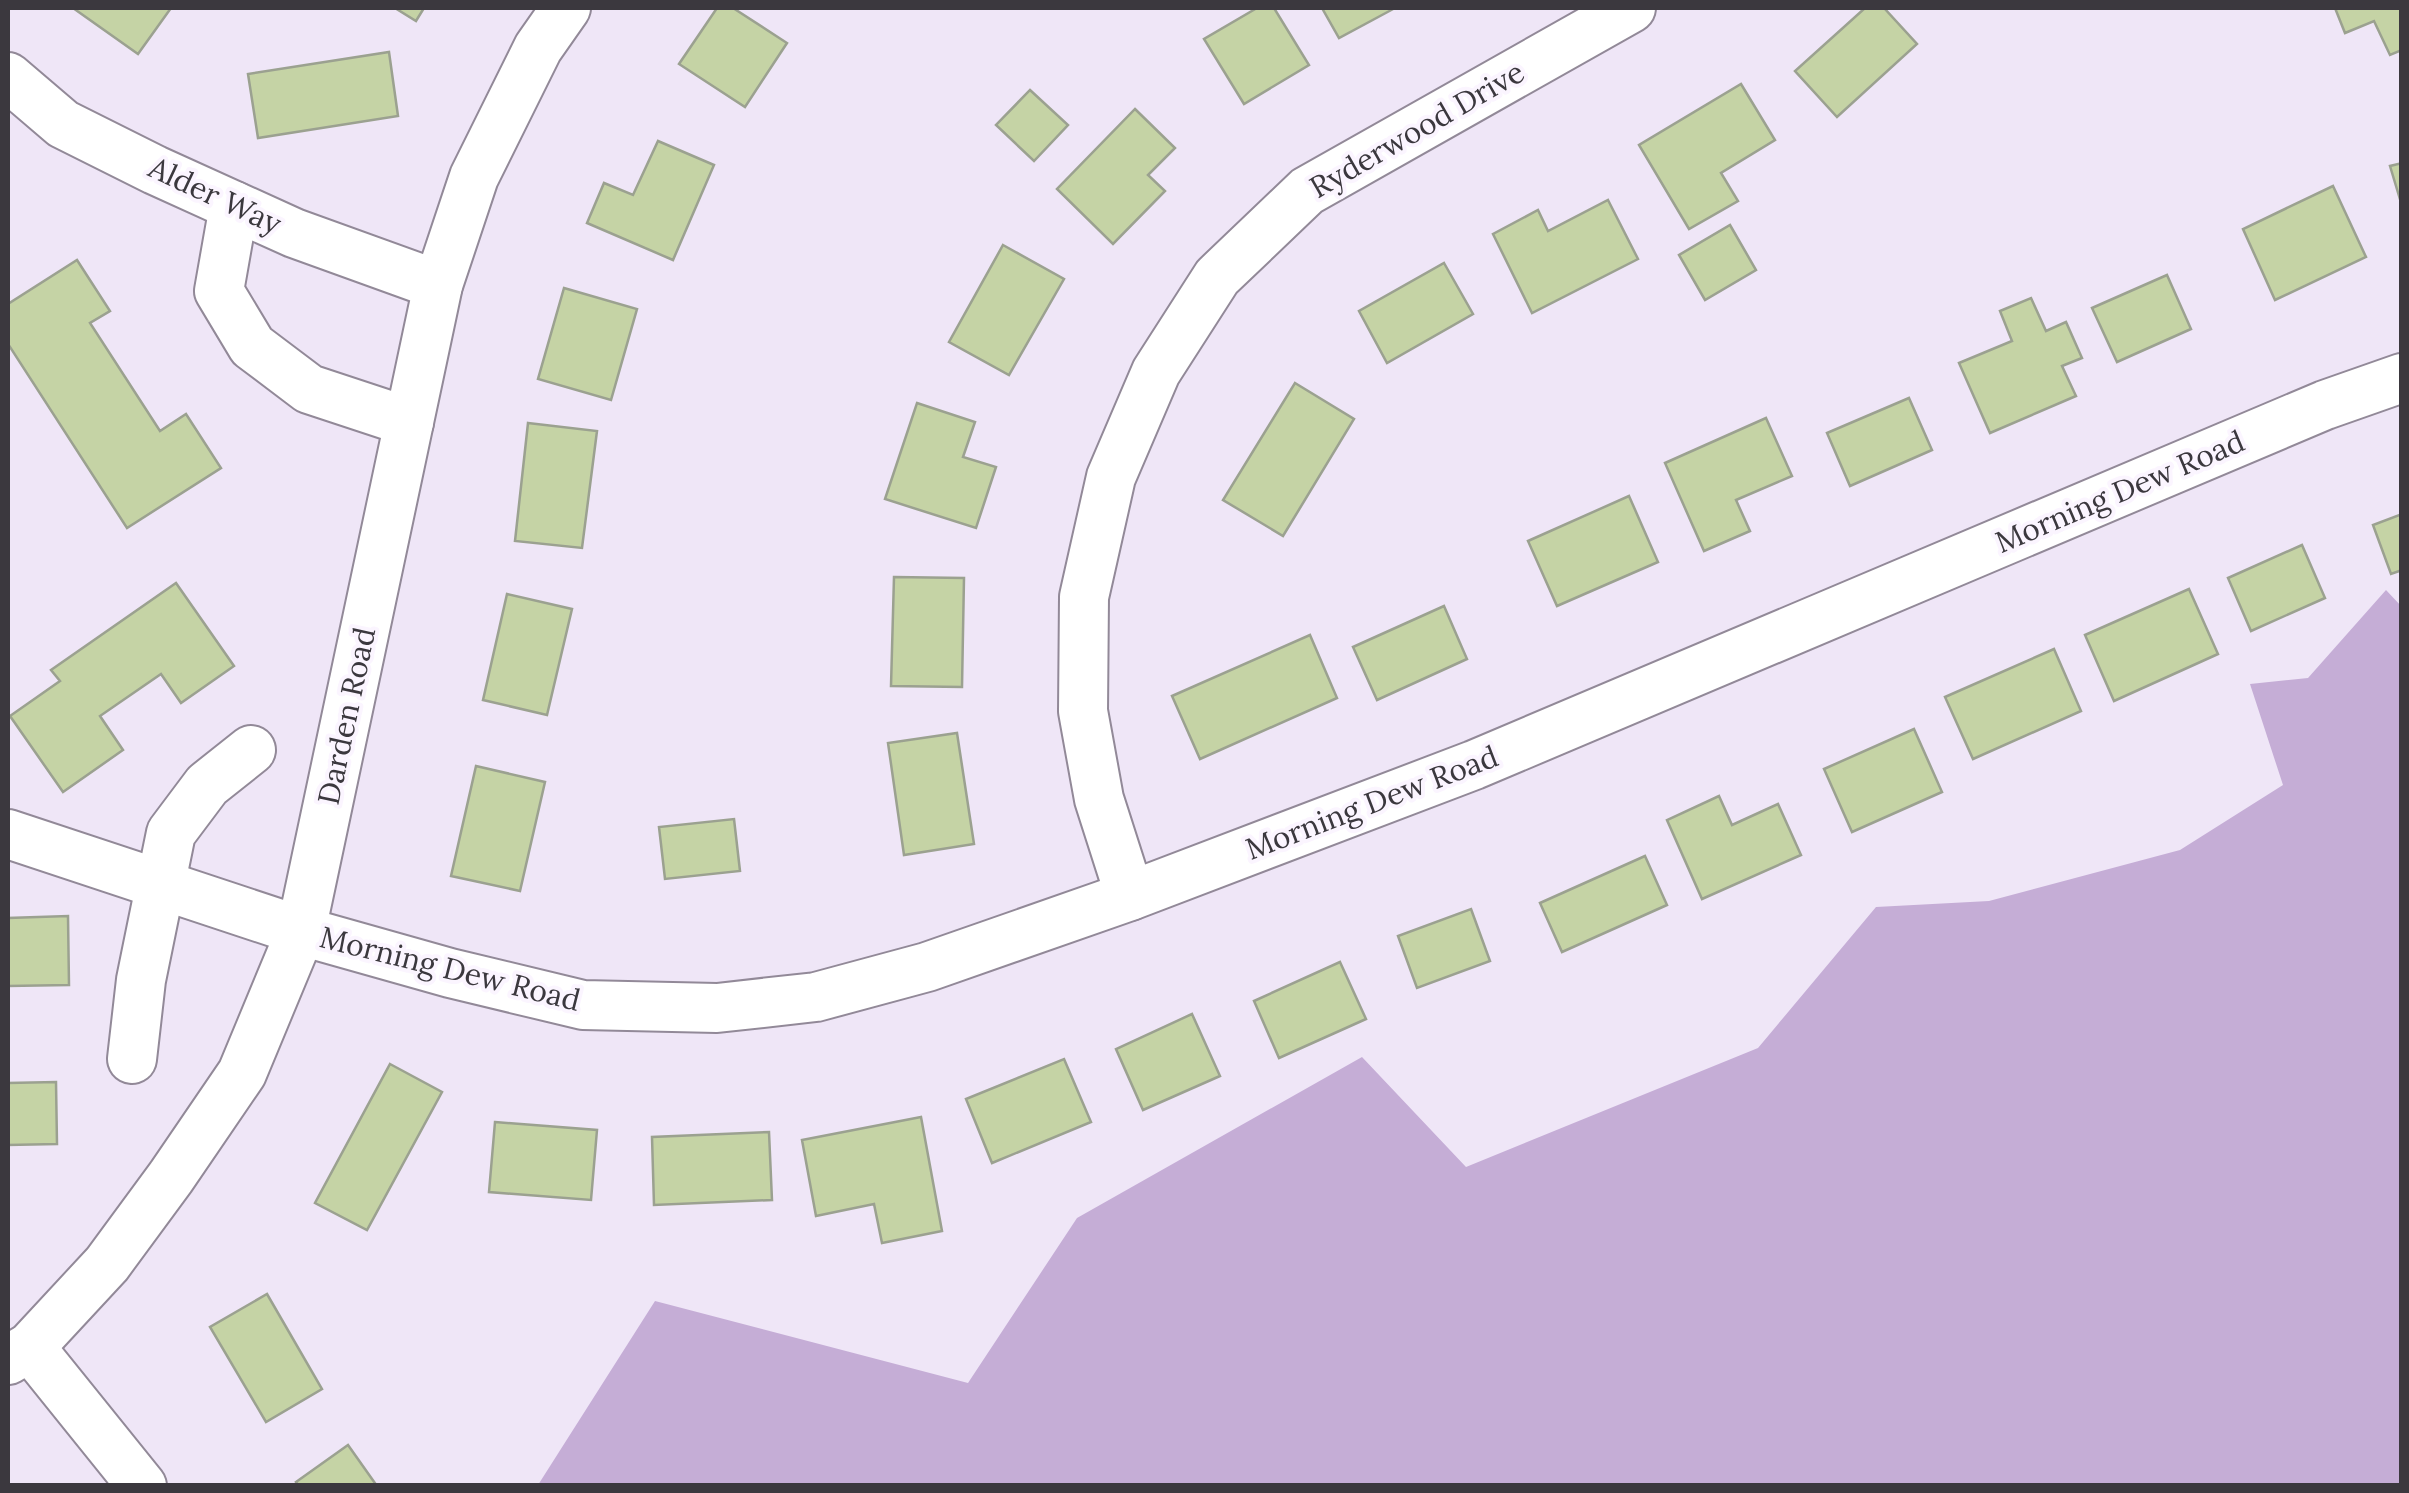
<svg xmlns="http://www.w3.org/2000/svg" width="2409" height="1493" font-family="Lora,serif">
<style>
.forest{fill:#c5add6}
.building{fill:#c5d3a5;stroke:#9ba190;stroke-width:2.5}
.lines{fill:none;stroke-linecap:round;stroke-linejoin:round}
.minor-casing{stroke:#928998;stroke-width:52}
.minor{stroke:#fff;stroke-width:48}
.labels{text-anchor:middle;stroke-width:8;stroke-linejoin:round;paint-order:stroke}
.street-label{font-size:30px;fill:#3b383e;stroke:#fbf5ff}
</style>
<rect width="100%" height="100%" fill="#efe6f7"/>
<!-- forest -->
<polygon class="forest" points="2386,590 2402,607 2401,1485 538,1485 655,1301 968,1383 1077,1218 1362,1057 1466,1167 1758,1048 1876,907 1989,901 2180,850 2283,785 2250,684 2308,678"/>
<!-- building -->
<g class="building">
<polygon points="73,8 171,8 138,54"/>
<polygon points="395,8 424,8 416,21"/>
<polygon points="717,8 733,8 787,43 745,107 679,64"/>
<polygon points="1257,8 1274,8 1309,65 1244,104 1204,39"/>
<polygon points="1322,8 1395,8 1339,38"/>
<polygon points="1865,8 1884,8 1917,44 1837,117 1795,71"/>
<polygon points="2335,8 2402,8 2402,50 2390,55 2374,21 2345,33"/>
<polygon points="389,52 398,116 258,138 248,74"/>
<polygon points="1741,84 1775,140 1721,173 1738,201 1689,229 1639,145"/>
<polygon points="1030,90 1068,125 1034,161 996,125"/>
<polygon points="1135,109 1175,148 1148,175 1165,191 1113,244 1057,189"/>
<polygon points="658,141 714,165 673,260 587,223 604,183 633,195"/>
<polygon points="2402,163 2402,206 2390,166"/>
<polygon points="2333,186 2366,257 2275,300 2243,229"/>
<polygon points="1608,200 1638,259 1532,313 1493,234 1538,210 1548,231"/>
<polygon points="1730,225 1756,270 1705,300 1679,255"/>
<polygon points="1003,245 1064,279 1009,375 949,342"/>
<polygon points="77,260 110,311 90,323 160,431 186,414 221,468 127,528 8,344 8,304"/>
<polygon points="1444,263 1473,314 1387,363 1359,311"/>
<polygon points="2167,275 2191,329 2117,362 2092,308"/>
<polygon points="564,288 637,309 611,400 538,379"/>
<polygon points="2031,298 2046,331 2066,322 2082,358 2062,366 2076,396 1990,433 1959,363 2012,341 2000,311"/>
<polygon points="1295,383 1354,419 1283,536 1223,500"/>
<polygon points="1909,398 1932,450 1850,486 1827,433"/>
<polygon points="917,403 975,422 963,457 996,467 976,528 885,499"/>
<polygon points="1766,418 1792,476 1736,500 1750,531 1704,551 1665,463"/>
<polygon points="528,423 597,431 582,548 515,541"/>
<polygon points="1629,496 1658,562 1557,606 1528,541"/>
<polygon points="2402,514 2402,570 2391,574 2373,525"/>
<polygon points="2302,545 2325,598 2251,631 2228,578"/>
<polygon points="894,577 964,578 962,687 891,686"/>
<polygon points="176,583 234,666 181,703 161,674 100,716 123,750 63,792 10,716 60,681 51,670"/>
<polygon points="2189,589 2218,654 2114,701 2085,635"/>
<polygon points="507,594 572,609 547,715 483,700"/>
<polygon points="1444,606 1467,659 1377,700 1353,647"/>
<polygon points="1310,635 1337,698 1200,759 1172,696"/>
<polygon points="2054,649 2081,711 1973,759 1945,697"/>
<polygon points="1914,729 1942,792 1852,832 1824,769"/>
<polygon points="957,733 974,844 904,855 888,743"/>
<polygon points="476,766 545,782 520,891 451,876"/>
<polygon points="1719,796 1732,825 1778,804 1801,855 1702,899 1667,820"/>
<polygon points="734,819 740,871 665,879 659,827"/>
<polygon points="1645,856 1667,905 1562,952 1540,903"/>
<polygon points="1471,909 1490,961 1417,988 1398,936"/>
<polygon points="68,916 69,985 8,986 8,918"/>
<polygon points="1340,962 1366,1019 1279,1058 1254,1001"/>
<polygon points="1192,1014 1220,1076 1143,1110 1116,1049"/>
<polygon points="1064,1059 1091,1122 992,1163 966,1099"/>
<polygon points="390,1064 442,1092 367,1230 315,1203"/>
<polygon points="56,1082 57,1144 8,1145 8,1083"/>
<polygon points="921,1117 942,1231 882,1243 874,1204 816,1216 802,1140"/>
<polygon points="495,1122 597,1130 591,1200 489,1192"/>
<polygon points="769,1132 772,1200 654,1205 652,1137"/>
<polygon points="267,1294 322,1389 266,1422 210,1327"/>
<polygon points="348,1445 377,1486 299,1486 296,1482"/>
</g>
<g class="lines">
<defs>
<g id="minor">
<polyline points="8,77 63,124 155,170 294,233 438,285"/>
<polyline points="234,206 219,291 252,346 309,389 409,422"/>
<polyline points="8,834 301,931 450,973 583,1005 717,1008 816,997 927,967 1130,896 1474,765 2325,405 2402,378"/>
<polyline points="1130,896 1099,799 1083,711 1084,597 1111,477 1156,372 1217,277 1307,191 1631,8"/>
<polyline points="132,1059 141,980 171,833 207,785 251,750"/>
<polyline points="30,1347 142,1486"/>
<polyline points="8,1360 30,1347 107,1264 171,1177 242,1073 301,931 438,285 474,177 538,48 566,8"/>
</g>
</defs>
<!-- minor casing -->
<use href="#minor" class="minor-casing"/>
<!-- minor -->
<use href="#minor" class="minor"/>
</g>
<g class="labels">
<!-- street labels -->
<g class="street-label">
<text transform="translate(1417 130) rotate(-30)" y="10">Ryderwood Drive</text>
<text transform="translate(215 196) rotate(25)" y="10">Alder Way</text>
<text transform="translate(2120 492) rotate(-23)" y="10">Morning Dew Road</text>
<text transform="translate(347 716) rotate(-78)" y="10">Darden Road</text>
<text transform="translate(1372 803) rotate(-21)" y="10">Morning Dew Road</text>
<text transform="translate(450 969) rotate(14)" y="10">Morning Dew Road</text>
</g>
</g>
<!-- border -->
<rect width="2409" height="1493" fill="none" stroke="#3b383e" stroke-width="20"/>
</svg>
